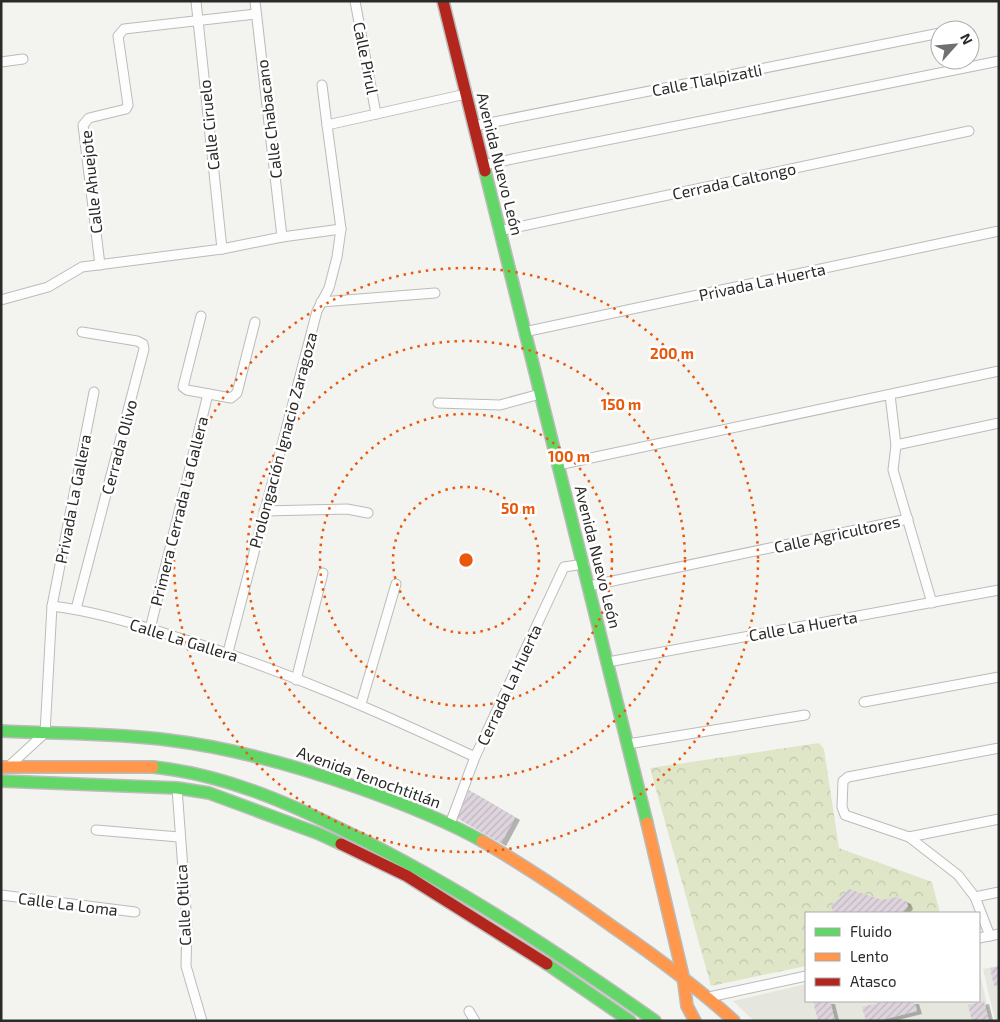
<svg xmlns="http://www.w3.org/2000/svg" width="1000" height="1022" font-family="'Exo 2',sans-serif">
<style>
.built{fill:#e5e7de}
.forest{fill:url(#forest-crowns)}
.building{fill:url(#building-hatch);filter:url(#shadow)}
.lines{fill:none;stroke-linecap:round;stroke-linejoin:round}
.street-casing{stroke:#bbbcba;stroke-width:11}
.fast-casing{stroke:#bbbcba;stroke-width:14}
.slow-casing{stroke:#bbbcba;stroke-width:14}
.jam-casing{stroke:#bbbcba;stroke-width:14}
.street{stroke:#fdfdfd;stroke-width:9}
.fast{stroke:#63d668;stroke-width:11}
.slow{stroke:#ff974d;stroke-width:11}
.jam{stroke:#b3261e;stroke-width:11}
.ring{fill:none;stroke:#e8590c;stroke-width:2.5;stroke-dasharray:2.5 5}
.labels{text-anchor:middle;stroke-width:5;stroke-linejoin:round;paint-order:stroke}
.street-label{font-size:16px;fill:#2a2b29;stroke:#fff}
.centre{fill:#e8590c;stroke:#fff;stroke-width:2.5}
.ring-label{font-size:15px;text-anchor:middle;font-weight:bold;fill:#e8590c;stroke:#fff;stroke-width:5;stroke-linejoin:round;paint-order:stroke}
</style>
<defs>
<pattern id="forest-crowns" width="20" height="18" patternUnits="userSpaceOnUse" patternTransform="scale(1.25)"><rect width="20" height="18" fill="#dfe6c8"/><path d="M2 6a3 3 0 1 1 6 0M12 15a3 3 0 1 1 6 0" fill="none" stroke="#c0c5ac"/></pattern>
<pattern id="building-hatch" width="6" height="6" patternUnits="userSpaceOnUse" patternTransform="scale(1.25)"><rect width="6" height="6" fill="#ded4de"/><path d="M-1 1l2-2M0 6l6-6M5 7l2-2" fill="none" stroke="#bfb6be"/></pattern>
<filter id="shadow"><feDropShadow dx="5" dy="3" stdDeviation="0" flood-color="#0004"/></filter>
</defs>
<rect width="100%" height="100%" fill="#f3f4f0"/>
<!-- built -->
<g class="built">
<polygon points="999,966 999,1021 995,1021 983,969"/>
<polygon points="979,970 991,1021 754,1021 733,1001 806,984 806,1001 979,1001"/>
</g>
<!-- forest -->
<polygon class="forest" points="819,743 824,749 839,848 932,882 940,913 806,913 806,966 711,986 650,768"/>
<!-- building -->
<g class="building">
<polygon points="469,790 515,817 501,843 457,818"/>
<polygon points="849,889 882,900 897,897 906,901 908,906 902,913 833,913 831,906"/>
<polygon points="999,966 999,985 994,986 990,968"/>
<polygon points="813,1001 830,1001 835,1021 818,1021"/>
<polygon points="886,1001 914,1001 917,1011 877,1021 866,1021 862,1007"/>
<polygon points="984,1001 989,1021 972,1021 968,1005"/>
</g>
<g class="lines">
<defs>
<g id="street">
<polyline points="196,1 222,249"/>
<polyline points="255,1 282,237"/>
<polyline points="355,1 376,114"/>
<polyline points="1,62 23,59"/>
<polyline points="322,85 327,125"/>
<polyline points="474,126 940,33"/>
<polyline points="483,165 999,61"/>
<polyline points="499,231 969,131"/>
<polyline points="100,265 83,125 89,118 126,109 128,105 118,36 124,29 256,14"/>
<polyline points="1,300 48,287 82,267 222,249 282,237 341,229"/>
<polyline points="321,302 435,293"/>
<polyline points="201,316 183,387 187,390 231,398 237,393 255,322"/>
<polyline points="524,332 999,231"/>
<polyline points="890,395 896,445"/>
<polyline points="438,403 500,405 540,394"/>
<polyline points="558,465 999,371"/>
<polyline points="264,511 347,509 368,513"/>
<polyline points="589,586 908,519"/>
<polyline points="932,603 893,470 896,445 999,423"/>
<polyline points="52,606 94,392"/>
<polyline points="76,609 144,349 143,344 137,341 82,332"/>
<polyline points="150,629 208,394"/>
<polyline points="228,652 317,311 329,288 337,257 341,229 327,125 466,94"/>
<polyline points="608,662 999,590"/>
<polyline points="296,680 323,573"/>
<polyline points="864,702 999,677"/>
<polyline points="361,704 396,584"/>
<polyline points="628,744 805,715"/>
<path d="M 8,767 L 45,733 L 52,606 C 93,611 134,623 173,636 C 277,667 377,711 475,757"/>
<polyline points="177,788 187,924 186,966 202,1021"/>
<polyline points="450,824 475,757 564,567 584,564"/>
<polyline points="96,830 179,837"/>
<polyline points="909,837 999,819"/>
<polyline points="1,895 135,912"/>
<polyline points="975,897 999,892"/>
<polyline points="990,936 975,897 958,875 909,837 845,815 842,807 843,781 848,777 999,748"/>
<polyline points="979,938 999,934"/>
<polyline points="709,997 806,976"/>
<polyline points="469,1011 475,1021"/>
</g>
<g id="fast">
<polyline points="485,171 647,823"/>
<path d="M 1,731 C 57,734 113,733 168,740 C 234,748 297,766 359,788 C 401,803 443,819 482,841"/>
<path d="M 153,767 C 222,774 287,802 349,833 C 457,886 557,952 655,1021"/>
<polyline points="1,781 177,788 209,793 317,833 341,844"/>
<polyline points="547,964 630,1021"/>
</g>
<g id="slow">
<polyline points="1,767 153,767"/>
<polyline points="647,823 683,976 687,1006 695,1021"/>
<path d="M 482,841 C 527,867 570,896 613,927 C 655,956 696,986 734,1021"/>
</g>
<g id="jam">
<polyline points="443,1 485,171"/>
<polyline points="341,844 407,876 547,964"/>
</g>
</defs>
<!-- street casing -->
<use href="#street" class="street-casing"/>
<!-- fast casing -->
<use href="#fast" class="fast-casing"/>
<!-- slow casing -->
<use href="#slow" class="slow-casing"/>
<!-- jam casing -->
<use href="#jam" class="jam-casing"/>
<!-- street -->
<use href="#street" class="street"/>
<!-- fast -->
<use href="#fast" class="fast"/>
<!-- slow -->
<use href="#slow" class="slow"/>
<!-- jam -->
<use href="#jam" class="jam"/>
</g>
<!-- distance rings -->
<g class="ring">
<circle cx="466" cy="560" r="73"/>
<circle cx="466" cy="560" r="146"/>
<circle cx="466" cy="560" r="219"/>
<circle cx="466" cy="560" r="292"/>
</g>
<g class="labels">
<!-- street labels -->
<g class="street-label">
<text transform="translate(366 58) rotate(79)" y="6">Calle Pirul</text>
<text transform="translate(707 80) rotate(-11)" y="6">Calle Tlalpizatli</text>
<text transform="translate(269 119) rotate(-97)" y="6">Calle Chabacano</text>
<text transform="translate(209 125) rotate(-96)" y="6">Calle Ciruelo</text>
<text transform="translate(500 164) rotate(76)" y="6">Avenida Nuevo León</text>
<text transform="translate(734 181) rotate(-12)" y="6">Cerrada Caltongo</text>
<text transform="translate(91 182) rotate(-96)" y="6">Calle Ahuejote</text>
<text transform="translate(762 282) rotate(-12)" y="6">Privada La Huerta</text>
<text transform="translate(283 440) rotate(-75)" y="6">Prolongación Ignacio Zaragoza</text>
<text transform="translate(119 447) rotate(-75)" y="6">Cerrada Olivo</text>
<text transform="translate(73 499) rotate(-79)" y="6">Privada La Gallera</text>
<text transform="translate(179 511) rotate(-76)" y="6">Primera Cerrada La Gallera</text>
<text transform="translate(837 534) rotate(-12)" y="6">Calle Agricultores</text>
<text transform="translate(598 557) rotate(76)" y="6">Avenida Nuevo León</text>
<text transform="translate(803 626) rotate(-10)" y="6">Calle La Huerta</text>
<text transform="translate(184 640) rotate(17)" y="6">Calle La Gallera</text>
<text transform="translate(509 685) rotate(-65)" y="6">Cerrada La Huerta</text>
<text transform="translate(369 777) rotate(20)" y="6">Avenida Tenochtitlán</text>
<text transform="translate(68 904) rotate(7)" y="6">Calle La Loma</text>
<text transform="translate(183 905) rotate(-93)" y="6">Calle Otlica</text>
</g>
</g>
<circle cx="466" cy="560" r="8" class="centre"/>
<g class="ring-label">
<text x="672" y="359">200 m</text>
<text x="621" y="410">150 m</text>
<text x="569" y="462">100 m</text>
<text x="518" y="514">50 m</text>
</g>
<!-- border -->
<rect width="1000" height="1022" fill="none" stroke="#2a2b29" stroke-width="5"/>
<!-- legend -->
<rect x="805" y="912" width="175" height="90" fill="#ffffff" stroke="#aaaaa9"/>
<rect x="815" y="928" width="25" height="8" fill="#63d668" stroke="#aaaaa9"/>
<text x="850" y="937" font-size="15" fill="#2a2b29">Fluido</text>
<rect x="815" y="953" width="25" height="8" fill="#ff974d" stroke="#aaaaa9"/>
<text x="850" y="962" font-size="15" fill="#2a2b29">Lento</text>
<rect x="815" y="978" width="25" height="8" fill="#b3261e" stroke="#aaaaa9"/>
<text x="850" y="987" font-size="15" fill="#2a2b29">Atasco</text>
<!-- north arrow -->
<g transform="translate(955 45) rotate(63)"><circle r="24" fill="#ffffff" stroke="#aaaaa9"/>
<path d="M0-4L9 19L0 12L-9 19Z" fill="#70716f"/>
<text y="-8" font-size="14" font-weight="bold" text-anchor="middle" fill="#2a2b29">N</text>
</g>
</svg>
